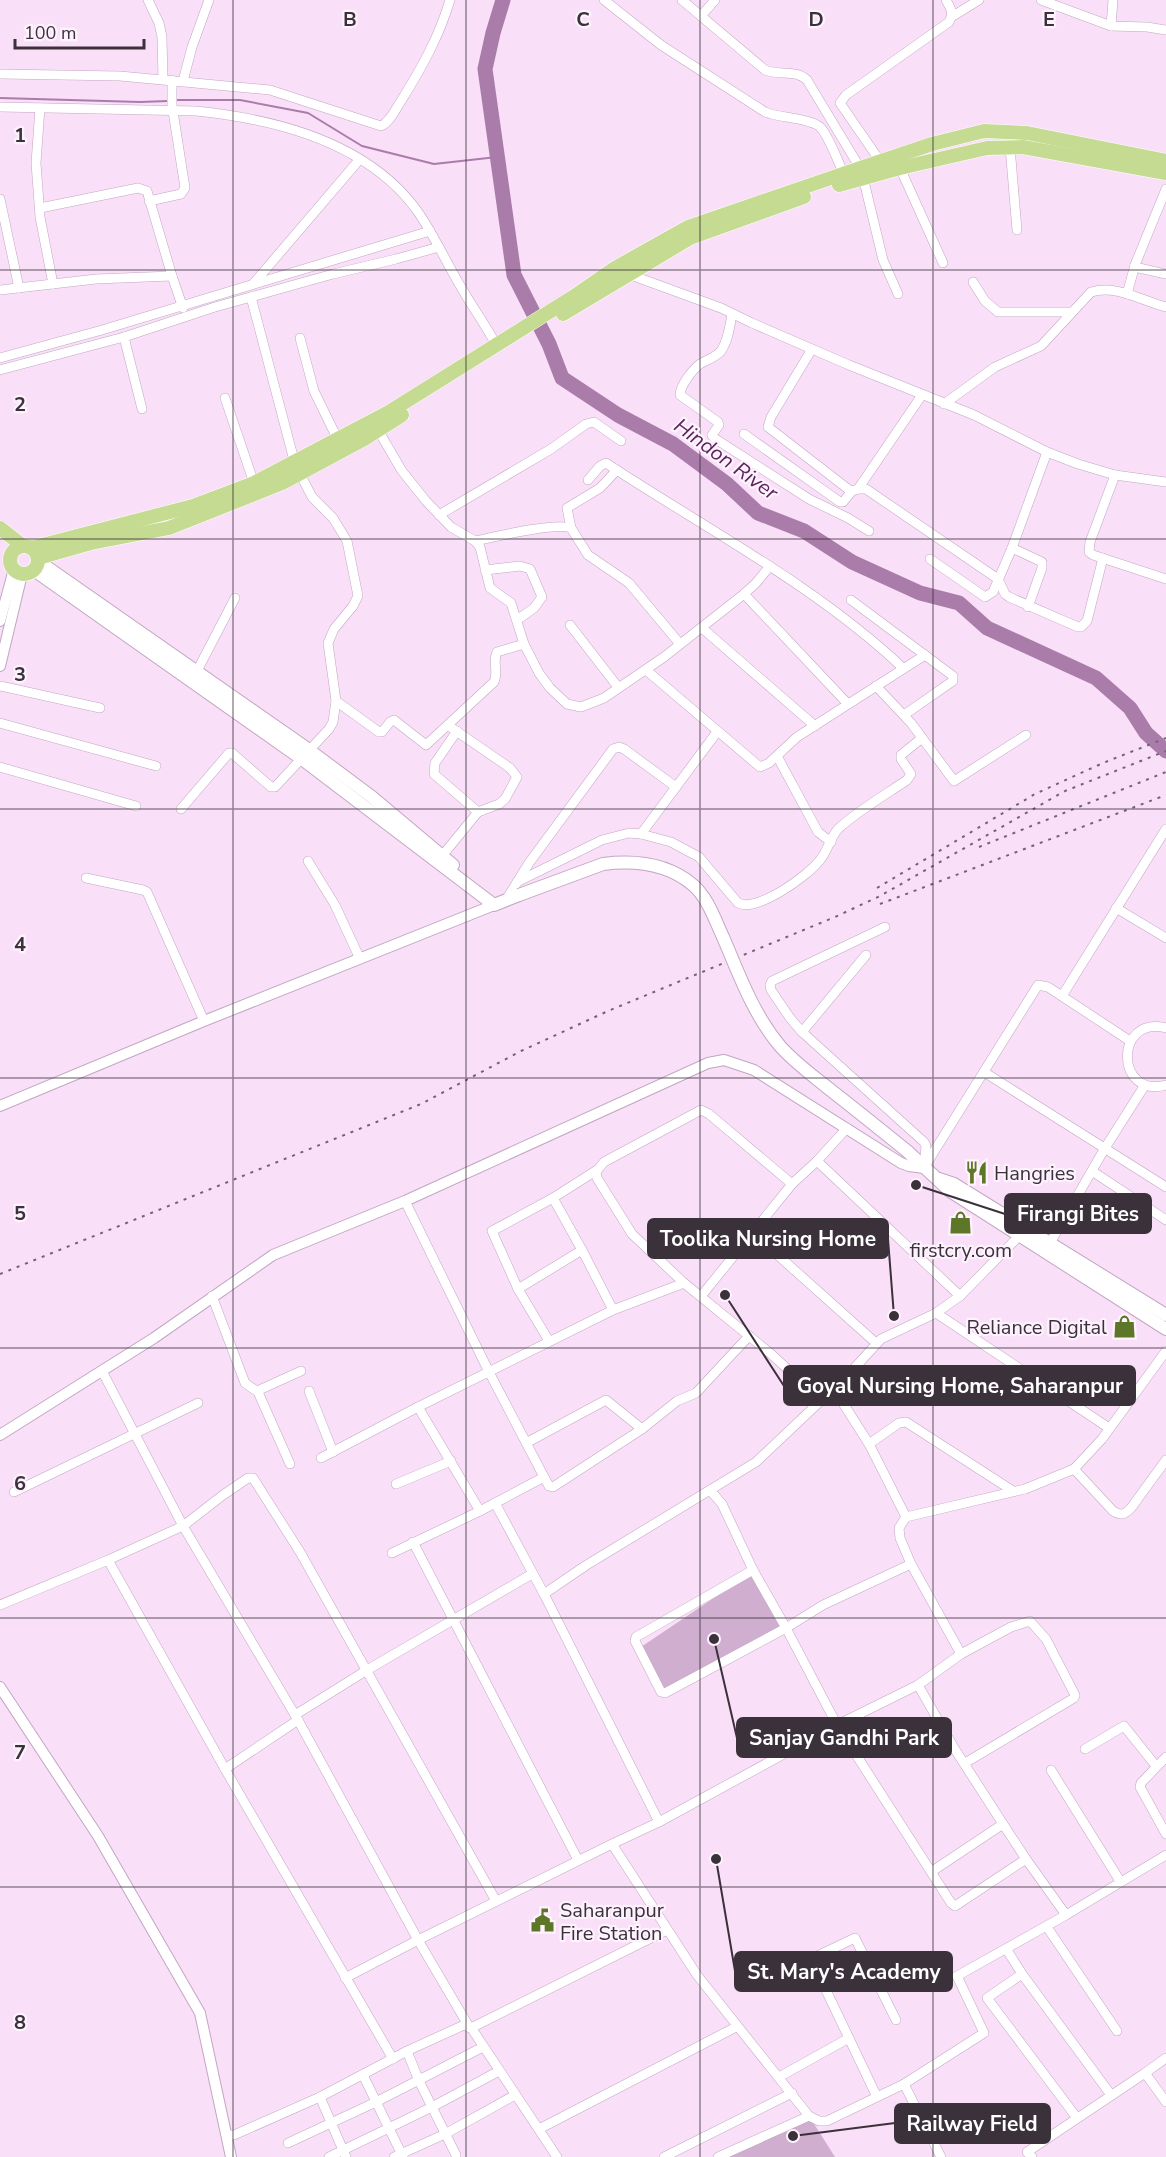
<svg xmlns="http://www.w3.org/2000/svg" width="1166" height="2157" font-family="'Nunito Sans',sans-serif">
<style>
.green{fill:#cfaecf}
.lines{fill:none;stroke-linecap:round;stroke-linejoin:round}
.stream{stroke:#a97ca9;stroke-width:2}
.river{stroke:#a97ca9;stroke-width:15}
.minor-casing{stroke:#c1a7c1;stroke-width:10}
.tertiary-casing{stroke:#c1a7c1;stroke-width:12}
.secondary-casing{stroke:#c1a7c1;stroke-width:14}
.primary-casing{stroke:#fff;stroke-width:15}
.minor{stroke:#fff;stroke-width:9}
.tertiary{stroke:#fff;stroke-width:10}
.secondary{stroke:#fff;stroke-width:12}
.primary{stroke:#c4db91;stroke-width:14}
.rail{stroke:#736473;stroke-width:2;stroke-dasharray:3 6;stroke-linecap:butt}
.secondary-bridge-casing{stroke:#c1a7c1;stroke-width:14;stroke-linecap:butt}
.secondary-bridge{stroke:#fff;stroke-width:12}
.grid{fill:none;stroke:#3b313b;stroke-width:1.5;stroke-opacity:0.55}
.labels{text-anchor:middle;stroke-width:4.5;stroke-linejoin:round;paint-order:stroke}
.poi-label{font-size:20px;fill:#3b313b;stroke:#fdf2fd;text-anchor:start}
.water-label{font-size:21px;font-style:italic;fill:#5c255e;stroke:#fdf2fd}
.grid-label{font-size:20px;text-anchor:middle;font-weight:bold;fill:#3b313b;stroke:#fdf2fd;stroke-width:4.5;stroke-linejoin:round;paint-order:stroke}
.leader{fill:none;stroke:#3b313b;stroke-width:2}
.callout-dot{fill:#3b313b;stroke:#fdf2fd;stroke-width:2}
.callout{fill:#3b313b;stroke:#3b313b;stroke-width:2}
.callout-label{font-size:21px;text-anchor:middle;font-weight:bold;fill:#fff}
</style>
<rect width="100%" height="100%" fill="#fadff9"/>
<!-- green -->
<g class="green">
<polygon points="754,1571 792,1630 666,1692 641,1647"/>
<polygon points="809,2116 835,2157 718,2157"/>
</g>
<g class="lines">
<!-- stream -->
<g class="stream">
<polyline points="0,98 140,102 168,101"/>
<polyline points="174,100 240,100 308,113 362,146 434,164 497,157"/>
</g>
<!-- river -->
<polyline class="river" points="503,0 493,33 485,69 514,275 549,344 562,378 618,415 673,444 727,484 758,513 804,531 852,562 920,593 959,603 987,628 1096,678 1130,708 1146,733 1166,751"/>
<defs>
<g id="minor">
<polyline points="148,0 159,23 162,37 163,79"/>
<path d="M 604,0 L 661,45 L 765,112 C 779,118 810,118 820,127 C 829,136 838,162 844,174"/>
<path d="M 682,0 L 765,70 C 779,76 795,69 807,80 L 860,168"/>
<polyline points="1041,0 1111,26"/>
<polyline points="1113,0 1111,26 1147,27 1166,30"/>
<polyline points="701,16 715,0"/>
<polyline points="953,16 979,0"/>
<path d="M 0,74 L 120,76 L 270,90 L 381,126 C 390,122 395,110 401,101 C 421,69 439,37 450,0"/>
<polyline points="183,81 192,47 209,0"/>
<path d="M 0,107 L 196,111 C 275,119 369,143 418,212 C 434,235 446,262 461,287 C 472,307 486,325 496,345"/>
<polyline points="40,108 36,163 40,217 53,284"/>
<polyline points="1010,147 1017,230"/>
<path d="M 880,161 L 840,103 L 846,95 L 949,22 C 954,13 951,9 946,0"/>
<polyline points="900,168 943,263"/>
<polyline points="863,177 883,260 898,294"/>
<polyline points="1166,189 1135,265 1139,268 1166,274"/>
<polyline points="0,199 19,288"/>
<polyline points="149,201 181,194 185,188 172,105 172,80"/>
<polyline points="628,274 721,308 752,323 849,365 974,415 1047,452 1078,464 1115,475 1166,482"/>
<polyline points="172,276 183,308"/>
<polyline points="973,282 985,301 998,312 1072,312"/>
<polyline points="254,283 359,160"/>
<polyline points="0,290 96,279 172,276 147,191 138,188 40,208"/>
<polyline points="1127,294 1135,265"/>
<path d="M 732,314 C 730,326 728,341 721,351 C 715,358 708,359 700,364 C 692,370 680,386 680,395 L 718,422 L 719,425 L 712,435 L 714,438 L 809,499 L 848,518 L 869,531"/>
<polyline points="124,337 142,409"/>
<polyline points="300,338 314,391 338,440"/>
<polyline points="812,349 771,417 768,427 848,489 852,491 858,489 866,489 998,579 1005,594 1009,597 1078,627 1081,627 1087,621 1103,558"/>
<polyline points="0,358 102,330 430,231"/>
<polyline points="0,370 124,337 215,307 333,274 396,259 439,247"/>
<polyline points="225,398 254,483"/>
<path d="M 944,404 L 995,367 L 1041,346 L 1091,292 C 1116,284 1142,301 1166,307"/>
<polyline points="378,430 402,471 426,501 451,527 475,541 480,547 490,588 511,603 524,644 539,673 550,688 567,704 581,707 604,698 664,657 744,594 847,703"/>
<polyline points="744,434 840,502 843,502 852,491"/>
<polyline points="1115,475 1090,542 1089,552 1093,555 1166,579"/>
<path d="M 588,480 L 600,466 L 606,463 L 609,465 C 708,530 816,586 903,668"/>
<polyline points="858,489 922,395"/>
<polyline points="439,515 551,449 586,424 594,422 621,441"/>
<polyline points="571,528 567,508 600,488 617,470"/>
<path d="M 475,541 C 494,537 556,522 571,528 L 588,555 L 629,583 L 680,644"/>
<polyline points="1012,548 1042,562 1042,568 1028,607"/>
<polyline points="930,559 985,597 993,592 1012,548 1047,452"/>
<polyline points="485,570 520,566 530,569 542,597 534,608 517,620"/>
<polyline points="744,594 756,583 770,566"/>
<polyline points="851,600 953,676 953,681 950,683 904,715"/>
<polyline points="570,625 618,687"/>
<polyline points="702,628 815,726"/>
<polyline points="646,670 760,767 769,763 797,737 925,655"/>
<polyline points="197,671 235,598"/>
<polyline points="0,686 100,708"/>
<polyline points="876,686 911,723 954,781 1026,735"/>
<path d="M 336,701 L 379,732 L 382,732 L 390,722 L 394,720 L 426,745 L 494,682 C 499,672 492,662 497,652 L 524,644"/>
<polyline points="0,723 156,766"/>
<polyline points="457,731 435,763 434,774 478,812"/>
<polyline points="777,756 818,832 831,842"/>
<polyline points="0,767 136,806"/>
<polyline points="181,809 229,753 232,753 271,787 275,787 329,729 333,722 336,701 328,643 334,629 353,606 358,596 347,541 333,518 312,497 295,464 251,297"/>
<polyline points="641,834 717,732"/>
<polyline points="442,856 478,812 499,804 505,799 517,777 510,768 449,726"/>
<polyline points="308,861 335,905 360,959"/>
<polyline points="86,878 143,890 147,892 204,1021"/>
<path d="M 517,882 L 602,840 L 629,833 L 641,834 L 671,842 L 699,857 L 738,903 C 756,913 808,876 820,860 C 828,851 830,837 839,828 C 859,810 885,795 907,780 L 911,774 L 901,759 L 901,755 L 922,738"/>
<polyline points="506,900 529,863 613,749 619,747 624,749 676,787"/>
<polyline points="1116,908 1166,938"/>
<polyline points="885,927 772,981 770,985 771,990 790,1018 802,1032 924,1142 926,1146 924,1168"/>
<polyline points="1062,996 1166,829"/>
<path d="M 1166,1028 C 1114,1015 1115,1099 1166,1085"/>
<polyline points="802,1032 866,955"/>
<polyline points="984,1072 1166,1187"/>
<polyline points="817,1161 960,1296 936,1313"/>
<polyline points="925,1166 1038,985 1048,987 1130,1041"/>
<polyline points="1092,1171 1166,1220"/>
<polyline points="553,1198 582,1250"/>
<polyline points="405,1201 489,1372 544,1477 549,1486 553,1487 642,1429 606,1400 526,1443"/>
<polyline points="753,1233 876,1343"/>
<polyline points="1050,1243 1105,1148 1145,1085"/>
<polyline points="518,1289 492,1231 553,1198 597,1170"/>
<polyline points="702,1295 792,1184"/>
<polyline points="212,1296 245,1383 258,1392 290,1464"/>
<polyline points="960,1296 1023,1232"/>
<polyline points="549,1341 518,1289 582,1250 613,1310"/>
<polyline points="102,1371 183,1526 298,1720 418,1940 345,1978"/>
<polyline points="834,1389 869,1444 906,1517"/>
<polyline points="257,1391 301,1371"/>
<polyline points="309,1391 333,1452"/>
<polyline points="821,1400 770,1353 684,1283 632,1234 597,1178 596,1172 604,1162 701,1110 709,1114 792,1184 817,1161 847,1128"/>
<polyline points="418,1407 480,1511"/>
<polyline points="642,1429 677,1401 696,1393 749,1336"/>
<polyline points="869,1444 899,1423 906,1422 1013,1491"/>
<polyline points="321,1458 418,1407 613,1310 684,1283"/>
<path d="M 1074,1469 L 1113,1511 C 1121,1516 1124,1515 1131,1508 L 1166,1460"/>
<polyline points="396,1484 451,1461"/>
<polyline points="710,1490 722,1504 753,1570 786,1628 837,1725 951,1903 955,1906 1026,1859 1003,1824 931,1872"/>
<polyline points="14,1492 198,1403"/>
<polyline points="495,1503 544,1594"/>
<polyline points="413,1542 578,1860"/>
<polyline points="392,1553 480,1511 544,1477"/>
<polyline points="108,1560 225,1769 393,2059"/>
<polyline points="753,1570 636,1637 635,1641 661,1692 665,1693 786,1628 823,1605 911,1564"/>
<polyline points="0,1605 108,1560 183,1526 223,1495 248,1478 253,1478 300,1552 496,1901"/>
<polyline points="961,1654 1011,1627 1030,1621 1046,1639 1075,1695 1074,1698 965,1763"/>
<polyline points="918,1685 954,1748 1003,1824"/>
<polyline points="295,1715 367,1670 532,1574"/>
<polyline points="1085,1749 1124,1726 1156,1766"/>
<polyline points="1166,1757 1141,1783 1140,1787 1166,1834"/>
<polyline points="225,1769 298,1720"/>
<polyline points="1051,1770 1120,1881"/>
<polyline points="659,1822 544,1594 585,1566 756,1462 848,1375 881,1339 936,1313 1109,1428"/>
<polyline points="612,1844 659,1822 837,1725 918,1685 961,1654 911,1564 900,1538 899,1528 906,1517 1025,1489 1074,1469 1102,1439 1166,1351"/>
<polyline points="1026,1859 1066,1915 1166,1855"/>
<polyline points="1047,1927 1117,2031"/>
<polyline points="1007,1950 1022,1974 1111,2095"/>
<polyline points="1022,1974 987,1998 1077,2118"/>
<polyline points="468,2025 418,1940 612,1844 697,1975 809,2116 819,2121 827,2121 904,2084 941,2157"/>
<polyline points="471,2028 667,1930"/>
<polyline points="407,2051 419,2081 456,2155"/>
<polyline points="1166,2058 1145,2073 1166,2102"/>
<polyline points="363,2075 403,2157"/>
<polyline points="779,2077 849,2038"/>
<polyline points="904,2084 984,2033 957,1976 1066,1915"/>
<polyline points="320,2097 346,2157"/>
<polyline points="877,2097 815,1967 814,1960 815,1957 855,1938 896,2020"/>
<polyline points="539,2129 736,2027"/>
<polyline points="226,2135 234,2135 320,2097 407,2051 464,2025 472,2029 557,2157"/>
<polyline points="288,2143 376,2102 483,2047"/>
<polyline points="329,2157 432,2107 499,2071"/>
<polyline points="394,2157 445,2134 515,2095"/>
<polyline points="664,2157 792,2093"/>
<polyline points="718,2157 809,2116"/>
<polyline points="1032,2157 1027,2152 1145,2073"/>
</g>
<g id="tertiary">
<polyline points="0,621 14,569"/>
<polyline points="0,666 22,574"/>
<polyline points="0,1106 204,1021 494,905"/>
<polyline points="0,1435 154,1338 273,1255 405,1201 708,1063 724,1060 754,1070 901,1163 909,1166 924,1168"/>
<polyline points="0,1687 98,1836 200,2013 231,2157"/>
</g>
<g id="secondary">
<polyline points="38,561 309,750 372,797 453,865"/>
<polyline points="34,570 302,759 494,905 519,895"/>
<polyline points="907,1151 950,1191 1166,1329"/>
<polyline points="939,1179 954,1184 1166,1315"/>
</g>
<g id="primary">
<polyline points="839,185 900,168 987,148 1023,147 1166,173"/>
<polyline points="563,314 690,238 804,197"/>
<polyline points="0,528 23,546"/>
<circle cx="24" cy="560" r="14"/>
<polyline points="31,548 193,506 254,483 389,412 573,297 615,268 688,227 860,168 932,144 984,131 1027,133 1166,161"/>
<polyline points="38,558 91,543 169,528 282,483 364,439 402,415"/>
</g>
</defs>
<!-- minor casing -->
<use href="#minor" class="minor-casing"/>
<!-- tertiary casing -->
<use href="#tertiary" class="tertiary-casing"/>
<!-- secondary casing -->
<use href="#secondary" class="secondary-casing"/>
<!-- primary casing -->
<use href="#primary" class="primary-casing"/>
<!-- minor -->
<use href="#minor" class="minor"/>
<!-- tertiary -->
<use href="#tertiary" class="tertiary"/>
<!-- secondary -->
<use href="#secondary" class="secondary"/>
<!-- primary -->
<use href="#primary" class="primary"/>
<!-- rail -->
<g class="rail">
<polyline points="979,847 1166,772"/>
<polyline points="877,888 1035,794 1103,763 1166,738"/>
<polyline points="880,904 1166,795"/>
<polyline points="0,1274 421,1104 521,1051 608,1011 835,917 880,896 1065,791 1166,751"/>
</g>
<defs>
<path id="secondary-bridge" d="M 519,895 L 603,864 C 635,860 667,863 693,885 C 708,898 715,920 723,937 C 739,974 753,1014 780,1046 C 794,1062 812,1075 828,1088 C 855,1109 881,1130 907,1151"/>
</defs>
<!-- secondary-bridge casing -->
<use href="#secondary-bridge" class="secondary-bridge-casing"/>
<!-- secondary-bridge -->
<use href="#secondary-bridge" class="secondary-bridge"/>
</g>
<!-- grid -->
<path class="grid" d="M 233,0 L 233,2157M 466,0 L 466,2157M 700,0 L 700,2157M 933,0 L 933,2157M 0,270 L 1166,270M 0,539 L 1166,539M 0,809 L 1166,809M 0,1078 L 1166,1078M 0,1348 L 1166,1348M 0,1618 L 1166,1618M 0,1887 L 1166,1887"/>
<!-- icons -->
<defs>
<symbol id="restaurant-bare" viewBox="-9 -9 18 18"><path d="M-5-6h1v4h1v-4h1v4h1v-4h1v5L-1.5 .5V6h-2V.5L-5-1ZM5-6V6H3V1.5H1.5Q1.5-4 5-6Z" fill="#5d7628" stroke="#fdf2fd" stroke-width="2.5" paint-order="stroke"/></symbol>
<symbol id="shop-bare" viewBox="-9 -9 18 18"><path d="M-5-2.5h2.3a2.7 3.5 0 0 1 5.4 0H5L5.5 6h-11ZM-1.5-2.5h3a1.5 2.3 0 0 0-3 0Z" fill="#5d7628" stroke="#fdf2fd" stroke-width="2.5" paint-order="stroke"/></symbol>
<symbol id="civic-bare" viewBox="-9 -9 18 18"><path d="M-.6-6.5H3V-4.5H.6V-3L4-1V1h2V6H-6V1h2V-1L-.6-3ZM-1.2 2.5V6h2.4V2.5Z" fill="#5d7628" stroke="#fdf2fd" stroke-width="2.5" paint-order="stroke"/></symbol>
</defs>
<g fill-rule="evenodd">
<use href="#restaurant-bare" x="960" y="1156" width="33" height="33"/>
<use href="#shop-bare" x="944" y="1206" width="33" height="33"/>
<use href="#shop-bare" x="1108" y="1310" width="33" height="33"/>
<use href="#civic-bare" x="526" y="1904" width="33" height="33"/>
</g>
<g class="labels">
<!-- poi labels -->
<g class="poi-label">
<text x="994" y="1180">Hangries</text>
<text x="961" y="1257" text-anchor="middle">firstcry.com</text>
<text x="1107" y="1334" text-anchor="end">Reliance Digital</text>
<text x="560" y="1917">Saharanpur<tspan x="560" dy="23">Fire Station</tspan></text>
</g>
<!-- water labels -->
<g class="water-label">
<text transform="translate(726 459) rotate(36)" y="7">Hindon River</text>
</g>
</g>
<g class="grid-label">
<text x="350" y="26">B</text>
<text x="583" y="26">C</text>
<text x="816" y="26">D</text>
<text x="1049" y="26">E</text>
<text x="20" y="142">1</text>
<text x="20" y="411">2</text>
<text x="20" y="681">3</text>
<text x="20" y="951">4</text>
<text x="20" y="1220">5</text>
<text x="20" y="1490">6</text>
<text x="20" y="1759">7</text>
<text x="20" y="2029">8</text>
</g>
<!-- callouts -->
<path class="leader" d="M916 1185L1005 1214M894 1316L888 1239M725 1295L784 1386M714 1639L737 1738M716 1859L735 1971M793 2136L895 2123"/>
<g class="callout-dot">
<circle cx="916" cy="1185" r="6"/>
<circle cx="894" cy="1316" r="6"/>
<circle cx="725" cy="1295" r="6"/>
<circle cx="714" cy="1639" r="6"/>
<circle cx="716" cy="1859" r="6"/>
<circle cx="793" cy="2136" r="6"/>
</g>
<g class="callout">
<rect x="1005" y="1194" width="146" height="39" rx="6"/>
<rect x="648" y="1219" width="240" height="39" rx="6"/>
<rect x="784" y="1366" width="351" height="39" rx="6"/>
<rect x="737" y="1718" width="214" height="39" rx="6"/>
<rect x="735" y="1952" width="217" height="39" rx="6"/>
<rect x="895" y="2104" width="155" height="39" rx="6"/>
</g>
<g class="callout-label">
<text x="1078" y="1221">Firangi Bites</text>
<text x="768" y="1246">Toolika Nursing Home</text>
<text x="960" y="1393">Goyal Nursing Home, Saharanpur</text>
<text x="844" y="1745">Sanjay Gandhi Park</text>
<text x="844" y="1979">St. Mary's Academy</text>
<text x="972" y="2131">Railway Field</text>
</g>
<!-- scale -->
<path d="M15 39v9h129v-9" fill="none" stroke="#3b313b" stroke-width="3"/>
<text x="24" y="39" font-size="18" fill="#3b313b" stroke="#fdf2fd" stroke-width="4.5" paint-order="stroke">100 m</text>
</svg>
